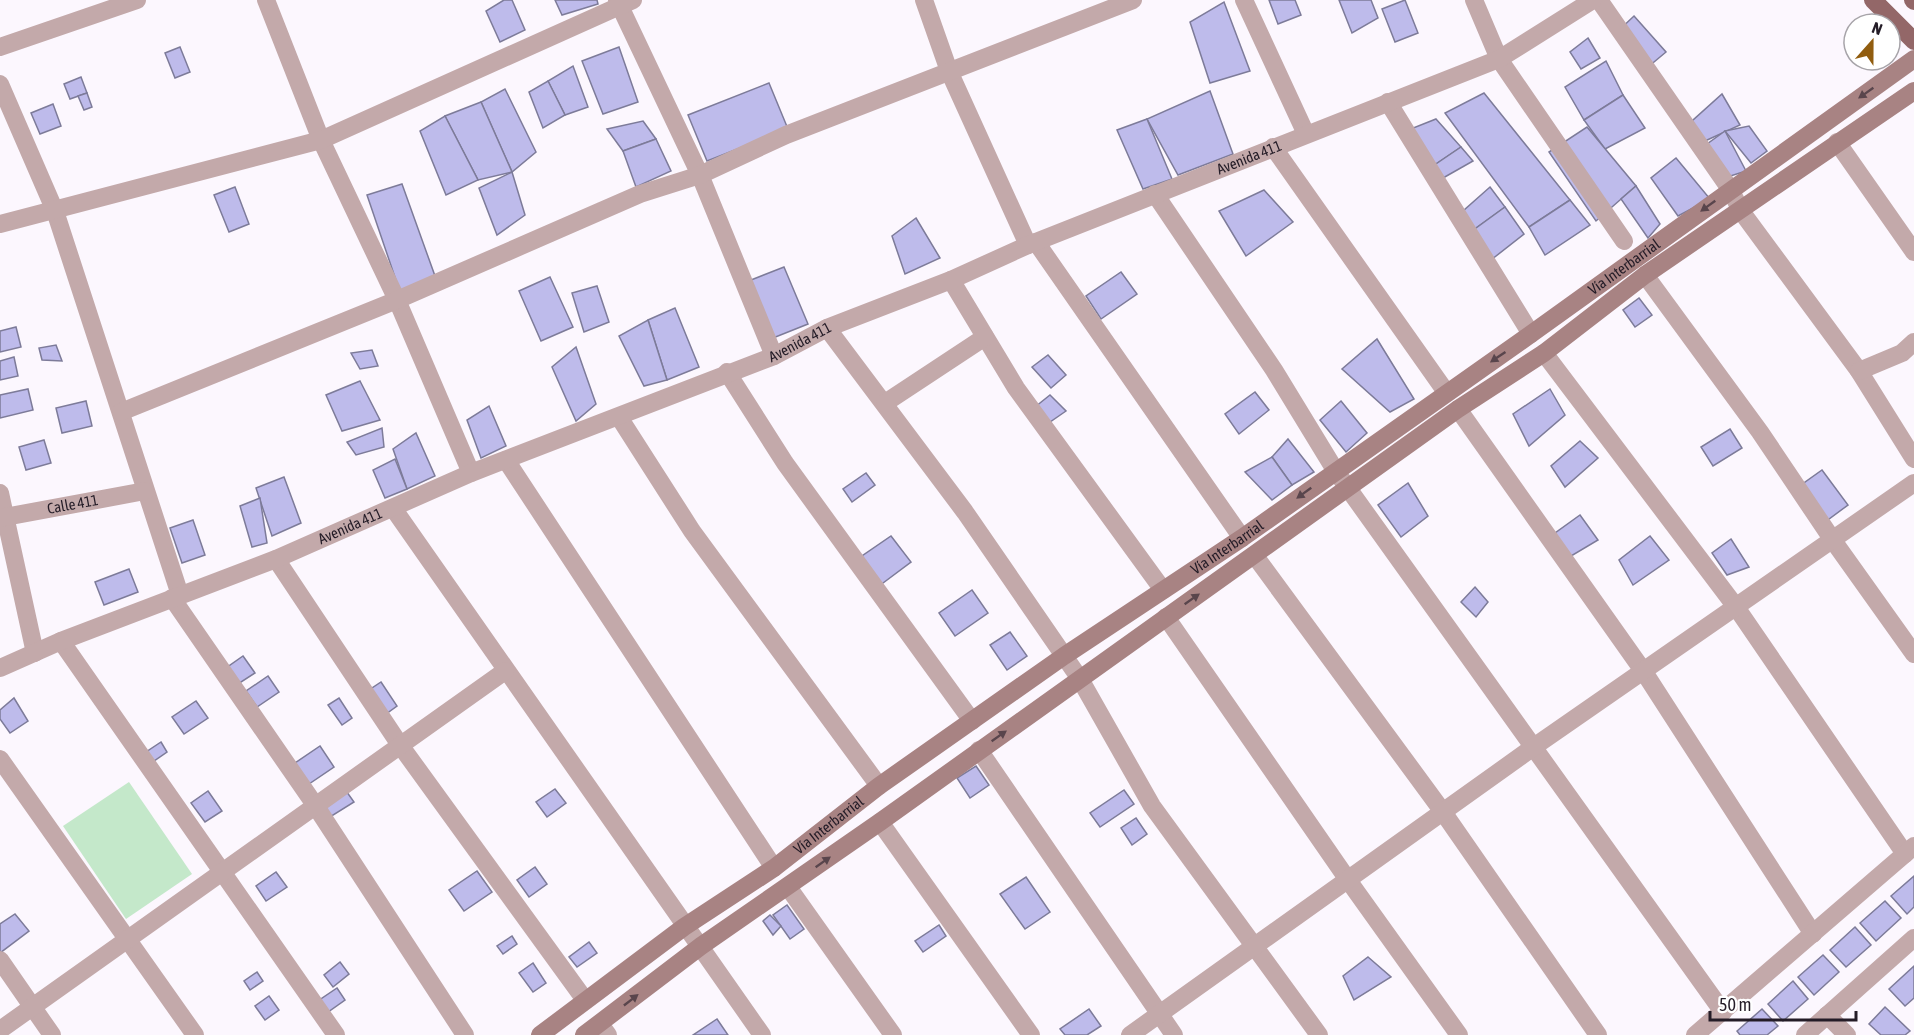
<svg xmlns="http://www.w3.org/2000/svg" width="1914" height="1035" font-family="'Asap Condensed',sans-serif">
<style>
.green{fill:#c4e8ca}
.building{fill:#bebbeb;stroke:#7d7b99;stroke-width:1.5}
.lines{fill:none;stroke-linecap:round;stroke-linejoin:round}
.minor{stroke:#c3a9aa;stroke-width:18}
.secondary{stroke:#a88383;stroke-width:18}
.primary{stroke:#936768;stroke-width:18}
.oneway{fill:#59454c}
.labels{text-anchor:middle;stroke-width:6;stroke-linejoin:round;paint-order:stroke}
.street-label{font-size:15px;fill:#241c27;stroke:#fff}
</style>
<rect width="100%" height="100%" fill="#fcf7fe"/>
<!-- green -->
<polygon class="green" points="129,782 192,874 126,919 63,826"/>
<!-- building -->
<g class="building">
<polygon points="504,0 512,0 525,30 500,42 486,11"/>
<polygon points="555,0 597,0 598,4 562,15"/>
<polygon points="1269,0 1295,0 1301,15 1278,24"/>
<polygon points="1339,0 1371,0 1378,18 1352,33"/>
<polygon points="1405,0 1418,33 1395,42 1382,9"/>
<polygon points="1224,2 1250,71 1210,83 1190,22"/>
<polygon points="1634,16 1666,52 1648,67 1616,33"/>
<polygon points="1588,38 1600,58 1581,69 1570,52"/>
<polygon points="180,47 190,72 175,78 165,53"/>
<polygon points="619,47 638,102 603,114 582,61"/>
<polygon points="1606,61 1623,95 1584,120 1565,87"/>
<polygon points="573,66 588,107 565,115 548,81"/>
<polygon points="81,77 87,93 70,99 64,84"/>
<polygon points="548,81 565,115 543,128 529,92"/>
<polygon points="769,83 788,129 707,161 688,115"/>
<polygon points="505,89 536,152 512,172 481,102"/>
<polygon points="1210,91 1233,154 1178,175 1147,119"/>
<polygon points="87,93 92,107 84,110 78,96"/>
<polygon points="1484,93 1570,200 1529,227 1445,113"/>
<polygon points="1722,94 1740,125 1705,141 1692,121"/>
<polygon points="1623,95 1645,128 1605,149 1584,120"/>
<polygon points="481,102 512,172 478,180 445,116"/>
<polygon points="53,104 61,126 40,134 31,113"/>
<polygon points="445,116 478,180 446,195 420,131"/>
<polygon points="1147,119 1172,179 1143,189 1117,130"/>
<polygon points="1436,119 1461,147 1430,168 1403,132"/>
<polygon points="643,121 656,139 623,151 607,129"/>
<polygon points="1749,126 1767,151 1751,163 1725,131"/>
<polygon points="1587,127 1636,186 1596,221 1549,152"/>
<polygon points="1725,131 1746,171 1718,180 1696,152"/>
<polygon points="656,139 671,171 636,187 623,151"/>
<polygon points="1461,147 1473,161 1443,178 1430,168"/>
<polygon points="1676,158 1710,199 1678,216 1651,178"/>
<polygon points="512,172 525,215 497,235 479,188"/>
<polygon points="402,184 435,276 401,295 367,195"/>
<polygon points="1636,186 1660,224 1648,238 1621,199"/>
<polygon points="235,187 249,224 229,232 214,195"/>
<polygon points="1490,187 1505,207 1472,231 1463,211"/>
<polygon points="1264,190 1293,222 1246,256 1219,211"/>
<polygon points="1570,200 1590,225 1545,255 1529,227"/>
<polygon points="1505,207 1524,234 1491,260 1472,231"/>
<polygon points="916,218 940,258 905,274 892,236"/>
<polygon points="784,267 808,324 768,340 751,280"/>
<polygon points="1121,272 1137,294 1101,319 1086,296"/>
<polygon points="550,277 573,327 541,341 519,291"/>
<polygon points="597,286 609,322 584,332 572,293"/>
<polygon points="1639,298 1652,315 1635,327 1623,310"/>
<polygon points="675,308 699,367 667,380 648,320"/>
<polygon points="648,320 667,380 644,386 619,336"/>
<polygon points="16,327 21,347 0,352 0,331"/>
<polygon points="1377,339 1414,399 1390,412 1342,369"/>
<polygon points="56,345 62,361 42,360 39,348"/>
<polygon points="576,347 596,404 576,421 552,367"/>
<polygon points="372,350 378,366 360,369 351,353"/>
<polygon points="1048,355 1066,375 1051,388 1032,367"/>
<polygon points="14,357 18,376 0,380 0,361"/>
<polygon points="360,381 380,420 342,431 326,395"/>
<polygon points="28,389 33,410 0,418 0,395"/>
<polygon points="1550,389 1565,415 1529,446 1513,414"/>
<polygon points="1255,392 1269,410 1239,434 1225,414"/>
<polygon points="1050,395 1066,411 1050,422 1035,407"/>
<polygon points="86,401 92,426 62,433 56,408"/>
<polygon points="1341,401 1367,433 1346,452 1320,420"/>
<polygon points="489,406 506,446 481,458 467,420"/>
<polygon points="382,428 384,447 356,455 347,442"/>
<polygon points="1730,429 1742,448 1713,466 1701,447"/>
<polygon points="416,433 435,476 407,489 393,449"/>
<polygon points="1288,439 1314,472 1292,485 1272,457"/>
<polygon points="44,440 51,463 26,470 19,447"/>
<polygon points="1580,441 1598,458 1565,487 1551,466"/>
<polygon points="1272,457 1292,485 1272,500 1245,472"/>
<polygon points="395,459 407,489 385,498 373,470"/>
<polygon points="1822,470 1848,505 1821,525 1794,490"/>
<polygon points="866,473 875,485 852,502 843,489"/>
<polygon points="284,477 301,523 272,536 256,488"/>
<polygon points="1408,483 1428,516 1401,537 1378,505"/>
<polygon points="260,498 267,543 252,547 240,506"/>
<polygon points="1580,515 1598,540 1561,562 1544,541"/>
<polygon points="193,520 205,555 182,563 170,528"/>
<polygon points="891,536 911,562 879,586 859,558"/>
<polygon points="1650,536 1669,560 1633,585 1619,560"/>
<polygon points="1731,539 1749,567 1727,575 1712,553"/>
<polygon points="129,569 138,592 104,605 95,582"/>
<polygon points="1475,587 1488,602 1476,617 1461,602"/>
<polygon points="972,590 988,613 955,636 939,613"/>
<polygon points="1010,632 1027,656 1007,670 990,645"/>
<polygon points="243,656 255,673 238,684 226,668"/>
<polygon points="268,676 279,692 257,707 246,691"/>
<polygon points="381,682 397,706 386,714 369,690"/>
<polygon points="14,698 28,721 10,733 0,719 0,710"/>
<polygon points="339,698 352,718 342,725 328,705"/>
<polygon points="196,701 208,718 184,734 172,717"/>
<polygon points="161,742 167,752 144,768 137,758"/>
<polygon points="320,746 334,767 306,786 292,765"/>
<polygon points="976,766 989,785 970,798 957,778"/>
<polygon points="344,788 354,802 330,817 321,803"/>
<polygon points="555,789 566,803 547,817 536,802"/>
<polygon points="1124,790 1134,804 1100,827 1090,813"/>
<polygon points="208,791 222,811 205,822 191,803"/>
<polygon points="1136,818 1147,834 1132,845 1121,828"/>
<polygon points="535,867 547,884 529,897 517,880"/>
<polygon points="477,871 492,892 464,911 449,890"/>
<polygon points="276,872 287,887 266,901 256,886"/>
<polygon points="1914,876 1914,907 1907,914 1891,896"/>
<polygon points="1026,877 1050,912 1025,929 1000,894"/>
<polygon points="1885,901 1901,918 1876,941 1860,923"/>
<polygon points="787,905 804,929 790,939 773,915"/>
<polygon points="15,914 29,931 0,953 0,924"/>
<polygon points="770,915 781,926 773,935 763,921"/>
<polygon points="939,925 946,936 923,952 915,941"/>
<polygon points="1855,927 1871,945 1846,967 1830,950"/>
<polygon points="512,936 517,944 503,954 497,946"/>
<polygon points="589,942 597,953 577,967 569,957"/>
<polygon points="1823,955 1839,972 1814,995 1798,977"/>
<polygon points="1368,957 1391,977 1354,1000 1343,976"/>
<polygon points="340,962 349,974 333,987 324,975"/>
<polygon points="533,963 546,983 533,992 519,973"/>
<polygon points="1914,966 1914,998 1905,1006 1889,989"/>
<polygon points="257,972 263,981 250,990 244,981"/>
<polygon points="1793,981 1808,999 1783,1021 1768,1004"/>
<polygon points="337,988 345,1000 321,1017 312,1005"/>
<polygon points="269,996 279,1010 265,1020 255,1006"/>
<polygon points="1885,1007 1910,1031 1905,1035 1881,1035 1869,1024"/>
<polygon points="1089,1009 1101,1026 1087,1035 1065,1035 1060,1029"/>
<polygon points="1762,1009 1778,1026 1767,1035 1740,1035 1737,1031"/>
<polygon points="717,1019 728,1035 693,1035"/>
</g>
<g class="lines">
<!-- minor -->
<g class="minor">
<polyline points="266,0 321,140 397,300 471,473"/>
<polyline points="617,0 700,175 774,356"/>
<polyline points="924,0 949,71 1028,245"/>
<polyline points="1244,0 1306,134"/>
<polyline points="1474,0 1499,59 1624,241"/>
<polyline points="1599,0 1730,189 1741,211 1859,371 1914,459"/>
<polyline points="0,47 137,0"/>
<polyline points="0,84 55,211 180,595"/>
<polyline points="1388,102 1531,334"/>
<polyline points="1837,142 1914,252"/>
<polyline points="1273,147 1446,392"/>
<polyline points="1155,194 1274,370 1335,470 1723,1012"/>
<polyline points="0,224 321,140 633,0"/>
<polyline points="1036,242 1242,538"/>
<polyline points="1645,275 1760,432 1832,539 1914,654"/>
<polyline points="951,280 1016,388 1163,590"/>
<polyline points="827,328 965,512 1080,679 1152,806 1319,1035"/>
<polyline points="1544,353 1736,607 1905,854"/>
<polyline points="1859,371 1902,353 1914,342"/>
<polyline points="727,372 785,463 972,721"/>
<polyline points="885,403 985,337"/>
<polyline points="1458,409 1644,672 1813,934"/>
<polyline points="121,412 397,300 640,194 700,175 786,135 1133,0"/>
<polyline points="619,417 692,531 879,786"/>
<polyline points="506,460 774,868"/>
<polyline points="0,493 35,653"/>
<polyline points="393,508 762,1035"/>
<path id="s1" d="M 0,518 L 145,491"/>
<polyline points="1255,556 1443,812 1598,1035"/>
<polyline points="276,559 400,745 585,1000"/>
<polyline points="172,598 315,805 465,1035"/>
<polyline points="1166,617 1348,880 1459,1035"/>
<polyline points="61,641 336,1035"/>
<path id="s2" d="M 0,668 L 61,641 L 276,559 L 471,473 L 774,356 L 827,328 L 951,280 L 1028,245 L 1499,59 L 1593,0"/>
<polyline points="979,750 1174,1035"/>
<polyline points="0,759 195,1035"/>
<polyline points="880,822 1031,1035"/>
<polyline points="788,887 893,1035"/>
<polyline points="0,960 52,1035"/>
<polyline points="1827,1015 1847,1035"/>
<polyline points="600,1024 608,1035"/>
<polyline points="0,1030 505,671"/>
<polyline points="1130,1035 1535,746 1914,483"/>
<polyline points="1695,1035 1914,846"/>
<polyline points="1805,1035 1914,938"/>
</g>
<!-- secondary -->
<g class="secondary">
<path id="s3" d="M 540,1035 L 684,927 L 774,868 L 879,786 L 1064,656 L 1242,538 L 1531,334 L 1914,59"/>
<polyline points="584,1035 701,946 880,822 1458,409 1544,353 1645,275 1914,91"/>
</g>
<!-- primary -->
<g class="primary">
<polyline points="1873,0 1914,41"/>
<polyline points="1913,0 1914,1"/>
</g>
</g>
<!-- one-way arrows -->
<defs><path id="oneway-solid" d="M-6-.8H1V-3.2L6.5 0L1 3.2V.8H-6Z" transform="scale(1.5)"/></defs>
<g class="oneway">
<use href="#oneway-solid" transform="translate(1866 93) rotate(145)"/>
<use href="#oneway-solid" transform="translate(1708 206) rotate(144)"/>
<use href="#oneway-solid" transform="translate(1498 357) rotate(146)"/>
<use href="#oneway-solid" transform="translate(1304 493) rotate(144)"/>
<use href="#oneway-solid" transform="translate(1192 599) rotate(-35)"/>
<use href="#oneway-solid" transform="translate(999 736) rotate(-35)"/>
<use href="#oneway-solid" transform="translate(823 862) rotate(-35)"/>
<use href="#oneway-solid" transform="translate(631 1000) rotate(-38)"/>
</g>
<g class="labels">
<!-- street labels -->
<g class="street-label">
<text dy="5" stroke="none"><textPath href="#s2" startOffset="1350">Avenida 411</textPath></text>
<text dy="5" stroke="none"><textPath href="#s3" startOffset="1329">Vía Interbarrial</textPath></text>
<text dy="5" stroke="none"><textPath href="#s2" startOffset="864">Avenida 411</textPath></text>
<text dy="5" stroke="none"><textPath href="#s1" startOffset="74">Calle 411</textPath></text>
<text dy="5" stroke="none"><textPath href="#s2" startOffset="378">Avenida 411</textPath></text>
<text dy="5" stroke="none"><textPath href="#s3" startOffset="843">Vía Interbarrial</textPath></text>
<text dy="5" stroke="none"><textPath href="#s3" startOffset="357">Vía Interbarrial</textPath></text>
</g>
</g>
<!-- north arrow -->
<g transform="translate(1872 42) rotate(21)"><circle r="28" fill="#ffffff" stroke="#a7a4a9" stroke-width="1.5"/>
<path d="M0-4.5L10 22L0 15L-10 22Z" fill="#915d0f"/>
<text y="-9" font-size="16" font-weight="bold" text-anchor="middle" fill="#241c27">N</text>
</g>
<!-- scale -->
<path d="M1710 1011v9h146v-9" fill="none" stroke="#241c27" stroke-width="3"/>
<text x="1719" y="1011" font-size="18" fill="#241c27" stroke="#ffffff" stroke-width="4.5" paint-order="stroke">50 m</text>
</svg>
